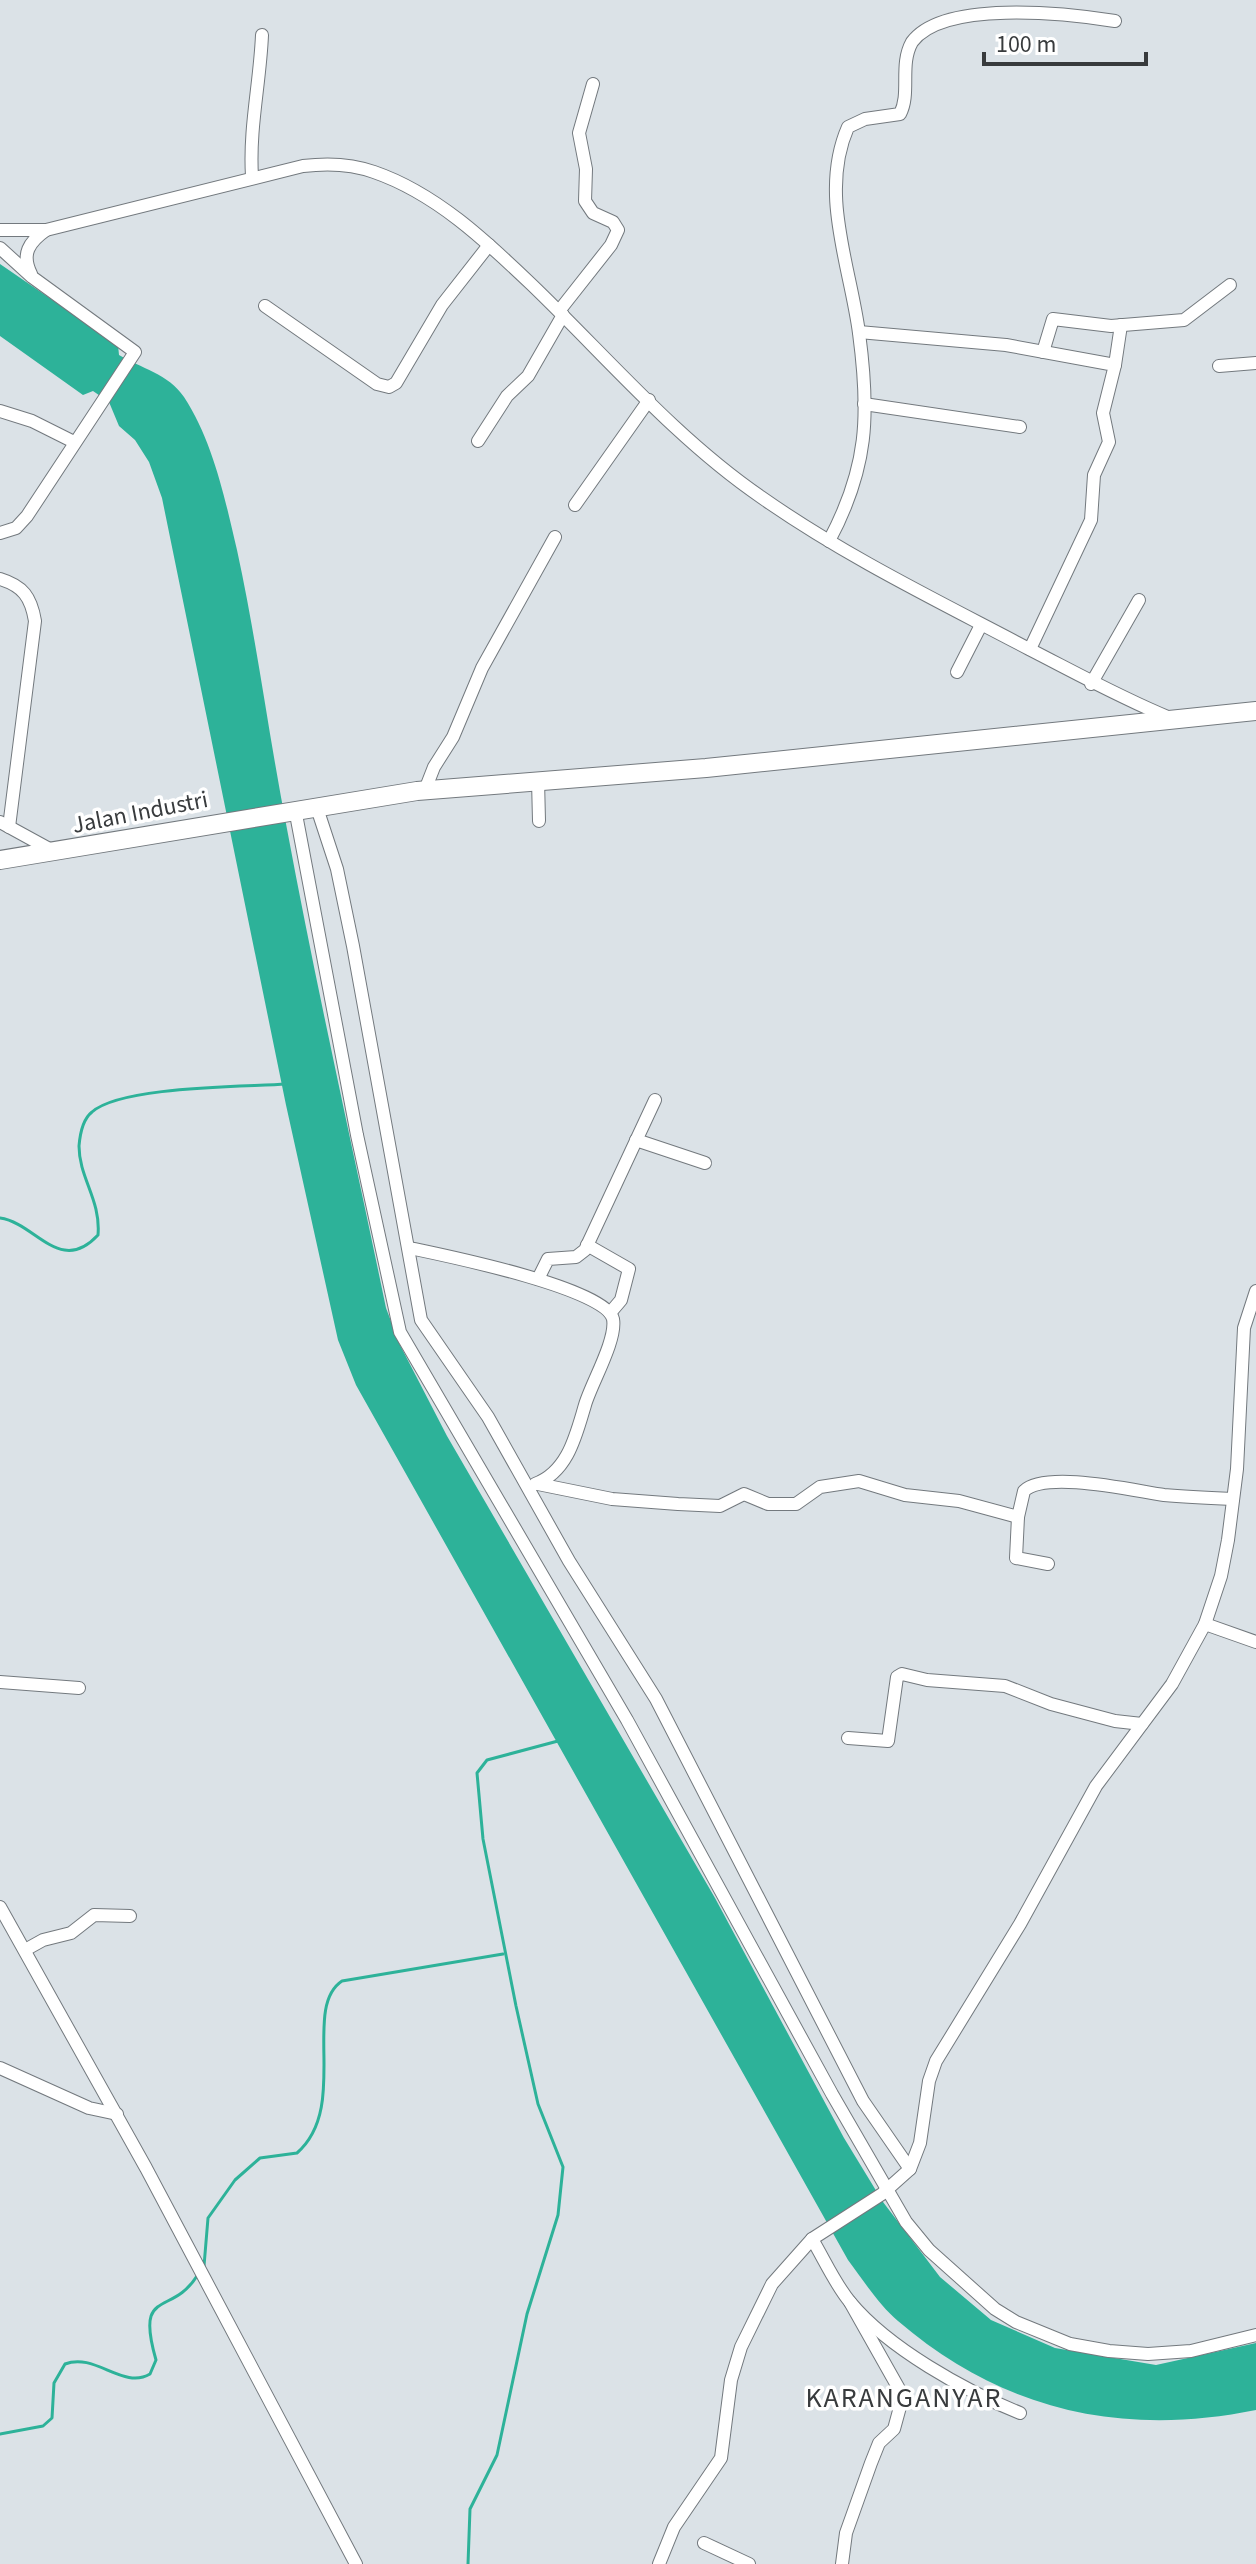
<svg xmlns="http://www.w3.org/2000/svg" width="1256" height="2564" font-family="'Source Sans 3',sans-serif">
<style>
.water{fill:#2db299}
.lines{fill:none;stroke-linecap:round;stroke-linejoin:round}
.stream{stroke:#2db299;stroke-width:3}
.street-casing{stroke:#73797e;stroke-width:14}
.primary-casing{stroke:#73797e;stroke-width:20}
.street{stroke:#fff;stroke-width:12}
.primary{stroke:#fff;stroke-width:18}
.labels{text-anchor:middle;stroke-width:7;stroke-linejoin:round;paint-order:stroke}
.street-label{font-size:24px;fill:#383b3d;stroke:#fff}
.quarter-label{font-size:28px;letter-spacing:2px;fill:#383b3d;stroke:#fff}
</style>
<rect width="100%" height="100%" fill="#dbe2e7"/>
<!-- water -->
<path class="water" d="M 0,264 L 118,345 L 119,355 C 140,368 169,374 184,397 C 213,441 225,499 237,550 C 257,642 269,737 287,829 C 317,990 353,1149 386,1308 L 400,1345 L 447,1436 L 715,1898 L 844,2138 L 883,2202 L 940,2277 L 991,2320 L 1055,2348 L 1156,2365 L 1256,2343 L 1256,2410 C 1123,2437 1003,2411 898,2321 C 879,2305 863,2280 848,2260 L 356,1385 L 338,1340 L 286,1105 L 162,498 L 149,462 L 135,440 L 119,426 L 109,402 L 93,391 L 83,395 L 0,336 Z"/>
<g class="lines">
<!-- stream -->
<g class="stream">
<path d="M 0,1218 C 36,1223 60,1276 98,1235 C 101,1200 79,1178 79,1146 C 80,1134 83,1119 92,1112 C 121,1086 244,1087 286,1084"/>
<path d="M 204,2266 L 208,2218 L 235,2180 L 260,2158 L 297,2153 C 350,2107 301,2008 342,1981 L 503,1954"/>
<path d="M 0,2434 L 43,2426 L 52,2418 L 54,2383 L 65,2364 C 95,2352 123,2390 150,2374 L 156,2360 C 135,2287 171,2317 197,2276"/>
<polyline points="468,2564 470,2509 497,2455 527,2314 558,2215 563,2167 538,2104 516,2006 483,1839 477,1773 487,1760 558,1741"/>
</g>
<defs>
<g id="street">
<path d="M 252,176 C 249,128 260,83 262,35"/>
<path d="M 0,230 L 46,230 L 303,166 C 327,163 352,164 374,172 C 435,193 485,240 531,284 C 605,355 675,438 761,497 C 845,556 938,601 1029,649 C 1076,673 1121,698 1170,718"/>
<polyline points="0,248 32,277 135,352 27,516 16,528 0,533"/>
<path d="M 31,274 C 21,254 29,242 46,230"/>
<polyline points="265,306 377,384 389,387 396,383 442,305 489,245"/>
<polyline points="559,311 611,245 618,230 613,222 593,213 585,201 586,169 579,133 593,84"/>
<polyline points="859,332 1006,345 1115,365 1103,413 1109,442 1094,475 1091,520 1030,649"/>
<polyline points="1043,352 1053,319 1111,326 1184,320 1230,285"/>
<polyline points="1115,365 1121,325"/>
<polyline points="1219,366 1256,363"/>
<polyline points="864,404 1020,427"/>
<polyline points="0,411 32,421 74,442"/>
<polyline points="478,441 507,396 528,376 563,315"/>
<polyline points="575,505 649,400"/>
<path d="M 829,541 C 868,468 870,415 859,333 C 850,265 819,193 848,127 L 865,119 L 900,114 C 911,93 899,65 912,42 C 943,0 1063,13 1115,21"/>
<path d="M 0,579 C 23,586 31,597 35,621 L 9,827"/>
<polyline points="957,672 981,625"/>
<polyline points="1091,684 1139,600"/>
<polyline points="538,780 539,821"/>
<polyline points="425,790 434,767 453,737 482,668 555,537"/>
<polyline points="316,805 337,869 353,946 421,1320 488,1417 569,1561 656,1699 863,2101 910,2169"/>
<polyline points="295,809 357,1135 400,1332 627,1720 832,2094 906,2222 929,2250 995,2309 1016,2322 1070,2344 1109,2351 1148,2354 1191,2351 1256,2335"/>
<polyline points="0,822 53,851"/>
<polyline points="636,1140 705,1163"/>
<polyline points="587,1245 629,1269 621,1300 610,1313"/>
<path d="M 410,1248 C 443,1255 606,1288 613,1319 C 617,1340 591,1384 585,1405 C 576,1435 568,1472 535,1484"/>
<polyline points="538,1279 548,1259 576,1257 585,1250 655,1100"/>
<path d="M 538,1484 L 612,1499 L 678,1504 L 720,1506 L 744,1494 L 768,1504 L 796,1504 L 820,1487 L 859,1481 L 905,1495 L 959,1501 L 1018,1517 L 1024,1491 C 1046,1470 1135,1491 1164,1495 C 1187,1497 1210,1498 1233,1499"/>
<polyline points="1018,1517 1016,1558 1048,1564"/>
<polyline points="1205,1624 1256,1642"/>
<polyline points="0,1682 79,1688"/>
<polyline points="848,1738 888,1741 897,1677 902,1674 927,1680 1005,1686 1051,1704 1115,1721 1142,1724"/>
<polyline points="0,1907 146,2168 356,2564"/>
<polyline points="25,1950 43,1940 71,1933 94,1915 130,1916"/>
<polyline points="0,2068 89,2108 117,2114"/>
<path d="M 812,2239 C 824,2259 835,2284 850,2302 C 888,2348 965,2391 1020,2413"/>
<polyline points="704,2543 749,2564"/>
<polyline points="659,2564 674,2527 721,2458 731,2380 741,2347 772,2284 812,2239 882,2194 910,2169 920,2143 929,2081 936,2061 1020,1924 1096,1786 1172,1684 1205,1624 1221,1576 1228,1540 1237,1469 1244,1328 1256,1291"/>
<polyline points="842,2564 846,2533 871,2463 879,2443 894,2429 903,2396 850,2302"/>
</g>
<polyline id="primary" points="0,860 417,791 706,768 1256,711"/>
</defs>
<!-- street casing -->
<use href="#street" class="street-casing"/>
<!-- primary casing -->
<use href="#primary" class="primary-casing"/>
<!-- street -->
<use href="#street" class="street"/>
<!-- primary -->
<use href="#primary" class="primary"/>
</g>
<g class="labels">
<!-- street labels -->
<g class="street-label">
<text transform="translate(140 812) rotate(-11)" y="8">Jalan Industri</text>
</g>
<!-- quarter labels -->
<g class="quarter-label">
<text x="904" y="2407">KARANGANYAR</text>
</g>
</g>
<!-- scale -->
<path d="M984 52v12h162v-12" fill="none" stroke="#383b3d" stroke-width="4"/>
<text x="996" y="52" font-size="24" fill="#383b3d" stroke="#ffffff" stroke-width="6" paint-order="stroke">100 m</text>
</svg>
